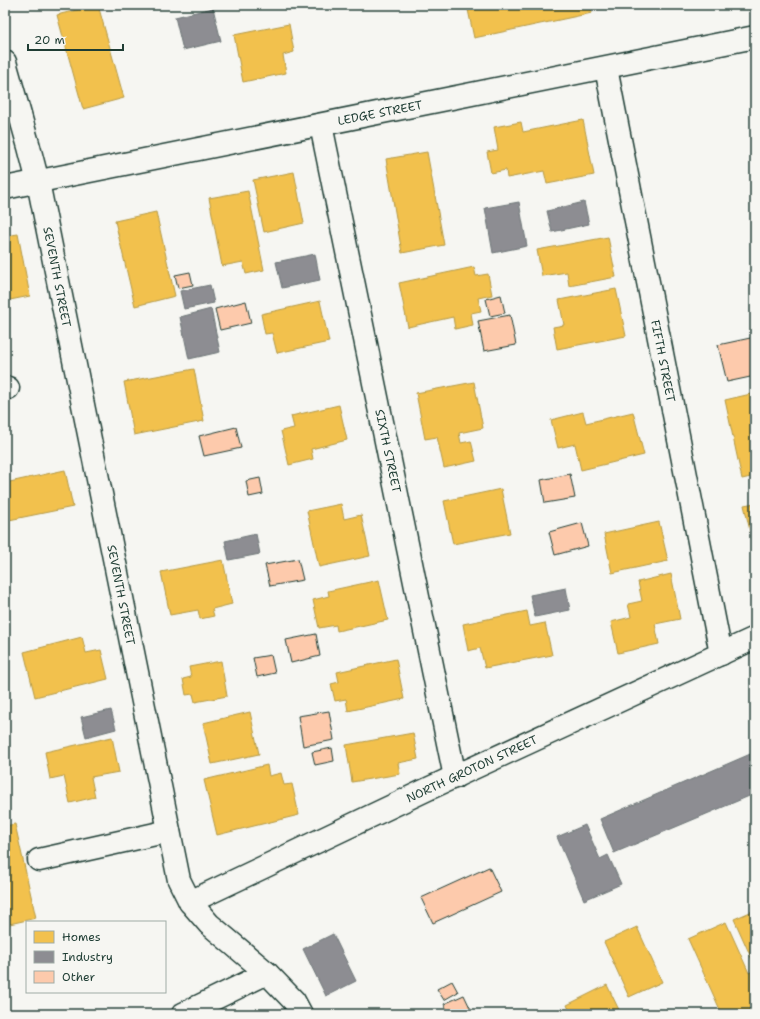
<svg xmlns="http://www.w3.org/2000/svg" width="760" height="1019" font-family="'Shantell Sans',sans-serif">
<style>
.homes{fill:#f2c14e;stroke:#b39946}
.industry{fill:#8d8d92;stroke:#6c7576}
.building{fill:#fdcaac;stroke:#1f3d34}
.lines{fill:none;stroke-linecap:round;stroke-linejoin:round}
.minor-casing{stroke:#1f3d34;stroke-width:25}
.minor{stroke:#f6f6f2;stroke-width:22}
.labels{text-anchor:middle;stroke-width:4;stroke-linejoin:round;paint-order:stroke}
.street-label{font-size:12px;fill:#1f3d34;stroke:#f6f6f2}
</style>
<rect width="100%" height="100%" fill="#f6f6f2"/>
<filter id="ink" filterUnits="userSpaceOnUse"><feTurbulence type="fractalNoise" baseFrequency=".025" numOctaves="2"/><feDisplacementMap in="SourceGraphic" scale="8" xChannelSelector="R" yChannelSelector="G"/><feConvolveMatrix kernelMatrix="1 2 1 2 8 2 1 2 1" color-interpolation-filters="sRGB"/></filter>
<g filter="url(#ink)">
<!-- homes -->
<g class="homes">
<polygon points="96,5 98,5 124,98 83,109 57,15"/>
<polygon points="467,5 590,5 592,13 474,38"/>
<polygon points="289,24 294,52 283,55 286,73 243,82 234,35"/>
<polygon points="583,120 594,175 547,184 544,171 507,178 506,170 491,173 487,152 498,150 494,127 521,122 523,132"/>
<polygon points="427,152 444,245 402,253 386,159"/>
<polygon points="294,172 304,223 264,232 253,180"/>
<polygon points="248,191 264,270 246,274 243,262 222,266 209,198"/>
<polygon points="156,212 175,296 135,306 115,221"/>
<polygon points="18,234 30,296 5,301 5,236"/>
<polygon points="608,237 616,277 569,286 567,272 542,276 537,250"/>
<polygon points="474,267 476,276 488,274 492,295 478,298 481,311 471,313 473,325 455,329 453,317 408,327 399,283"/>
<polygon points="616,289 626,336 557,349 553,327 564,325 559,300"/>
<polygon points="320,301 329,342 277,353 272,333 265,334 261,314"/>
<polygon points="194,369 204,421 134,435 124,382"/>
<polygon points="474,382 483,428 459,433 461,443 471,441 476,461 444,468 437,437 425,439 416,393"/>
<polygon points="755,393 755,476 742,479 725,400"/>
<polygon points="339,405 347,440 311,449 313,459 289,465 281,431 294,428 291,416"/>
<polygon points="583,412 586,423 633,412 644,455 581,470 575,444 558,448 551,420"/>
<polygon points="65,470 73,507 9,520 5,501 5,483"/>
<polygon points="501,489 510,533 453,544 444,501"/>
<polygon points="755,503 755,543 753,544 744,505"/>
<polygon points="341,504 344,519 361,515 370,556 319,567 307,511"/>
<polygon points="659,522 668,561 612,573 604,534"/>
<polygon points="223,560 232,604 212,609 214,616 200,619 198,610 170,615 161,572"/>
<polygon points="671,574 680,619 655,624 659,644 618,653 611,622 631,617 628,604 642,601 638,582"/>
<polygon points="379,580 388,620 337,631 336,625 319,628 313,600 329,596 328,591"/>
<polygon points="527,611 530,626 545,623 552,655 485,668 480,648 468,651 463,624"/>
<polygon points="82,637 86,653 101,650 108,679 35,697 24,652"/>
<polygon points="396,659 404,699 348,711 346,699 335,701 331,684 339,682 337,672"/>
<polygon points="221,661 227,696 195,702 193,694 186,695 183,679 191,677 189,667"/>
<polygon points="250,712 259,754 212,764 203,723"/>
<polygon points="413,733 418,759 398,763 400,774 352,782 346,745"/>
<polygon points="112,737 119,772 91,777 95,797 70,803 64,776 50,779 45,752"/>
<polygon points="267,765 269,776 281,773 284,785 292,784 299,815 217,835 204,780"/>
<polygon points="15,824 36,918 5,925 5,826"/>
<polygon points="755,910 755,966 734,919"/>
<polygon points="726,922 749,973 755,970 755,1014 722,1014 688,939"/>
<polygon points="637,927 662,982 629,997 604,942"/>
<polygon points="607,985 621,1014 571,1014 567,1005"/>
</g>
<!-- industry -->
<g class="industry">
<polygon points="213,8 221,41 183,50 175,17"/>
<polygon points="519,202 527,246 493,253 485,208"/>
<polygon points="584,202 589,224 552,232 547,211"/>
<polygon points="315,254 320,280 282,288 276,262"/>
<polygon points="210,285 214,303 184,309 180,291"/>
<polygon points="211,309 220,352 189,359 180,317"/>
<polygon points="256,534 260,554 229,560 225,541"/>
<polygon points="566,588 570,610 535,617 530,595"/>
<polygon points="111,710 116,729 86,737 81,717"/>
<polygon points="755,752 755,797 754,794 614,853 600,819"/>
<polygon points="585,825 600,859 608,855 621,884 584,900 557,837"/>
<polygon points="333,934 356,981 326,996 303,949"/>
</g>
<!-- building -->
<g class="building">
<polygon points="190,272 193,285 178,288 175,275"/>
<polygon points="501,295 505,313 490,316 486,299"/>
<polygon points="246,301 251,323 220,330 215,309"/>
<polygon points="510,315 516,345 484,351 478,321"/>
<polygon points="755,337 755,376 727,382 718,345"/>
<polygon points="236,427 241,448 204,456 199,436"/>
<polygon points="570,474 575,498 545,503 541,480"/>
<polygon points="260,478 263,494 249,497 246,481"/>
<polygon points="582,523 588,546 555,555 549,532"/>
<polygon points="298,559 303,580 270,586 265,565"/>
<polygon points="316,634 320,656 291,663 286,640"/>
<polygon points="271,655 275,673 257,677 253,658"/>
<polygon points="329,711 334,740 303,746 298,716"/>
<polygon points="332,748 334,761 315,765 312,752"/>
<polygon points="489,867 501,892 433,923 421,898"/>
<polygon points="452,981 458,992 444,1000 437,989"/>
<polygon points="464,995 473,1014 449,1014 444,1004"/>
</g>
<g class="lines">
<defs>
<g id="minor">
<polyline points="5,62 29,147 38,182 179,880 190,902 209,924 267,973 294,1001 301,1014"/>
<polyline points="606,68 721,654"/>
<polyline points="321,125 455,777"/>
<polyline points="5,188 755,37"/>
<polyline points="5,389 8,388"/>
<polyline points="39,860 169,831"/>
<polyline points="190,902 430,788 755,638"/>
<polyline points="183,1014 267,973"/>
</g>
</defs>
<!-- minor casing -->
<use href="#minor" class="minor-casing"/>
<!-- minor -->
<use href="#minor" class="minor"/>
</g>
</g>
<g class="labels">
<!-- street labels -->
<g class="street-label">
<text transform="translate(380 113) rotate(-11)" y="4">LEDGE STREET</text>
<text transform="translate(57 277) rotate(79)" y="4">SEVENTH STREET</text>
<text transform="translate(663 361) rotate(79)" y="4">FIFTH STREET</text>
<text transform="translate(388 451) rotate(78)" y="4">SIXTH STREET</text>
<text transform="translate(121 595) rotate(79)" y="4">SEVENTH STREET</text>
<text transform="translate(472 769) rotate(-25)" y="4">NORTH GROTON STREET</text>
</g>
</g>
<!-- margin -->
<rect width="760" height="1019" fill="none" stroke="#f6f6f2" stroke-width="20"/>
<rect x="10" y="10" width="740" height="999" fill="none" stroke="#1f3d34" stroke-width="1.5" filter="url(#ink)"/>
<!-- legend -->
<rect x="26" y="921" width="140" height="72" fill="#f6f6f2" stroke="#a0aca6"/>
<rect x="34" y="931" width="20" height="12" fill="#f2c14e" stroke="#a0aca6"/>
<text x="62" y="941" font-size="12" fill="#1f3d34">Homes</text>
<rect x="34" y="951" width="20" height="12" fill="#8d8d92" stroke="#a0aca6"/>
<text x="62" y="961" font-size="12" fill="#1f3d34">Industry</text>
<rect x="34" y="971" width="20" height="12" fill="#fdcaac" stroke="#a0aca6"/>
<text x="62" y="981" font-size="12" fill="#1f3d34">Other</text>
<!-- scale -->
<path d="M28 44v6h95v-6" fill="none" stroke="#1f3d34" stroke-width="2"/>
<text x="34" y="44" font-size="12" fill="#1f3d34" stroke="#f6f6f2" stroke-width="3" paint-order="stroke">20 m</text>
</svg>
